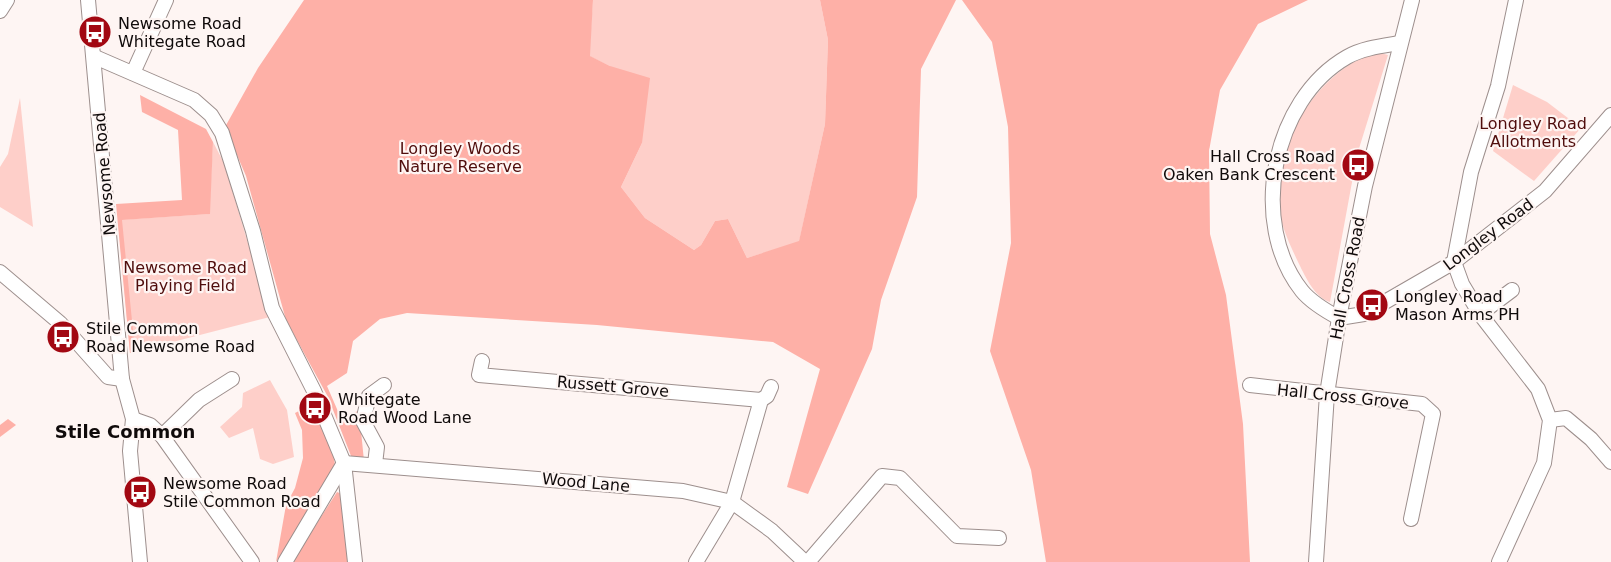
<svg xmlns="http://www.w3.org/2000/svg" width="1611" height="562" font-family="'DejaVu Sans',sans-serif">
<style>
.green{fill:#fecfc9}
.forest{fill:#feb0a7}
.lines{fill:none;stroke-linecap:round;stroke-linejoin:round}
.street-casing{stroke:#9d8f8d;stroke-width:16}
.street{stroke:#fff;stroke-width:14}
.labels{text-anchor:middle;stroke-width:4.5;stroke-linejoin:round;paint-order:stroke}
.poi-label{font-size:16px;fill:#0f0a0a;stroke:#fef5f3;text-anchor:start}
.park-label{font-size:16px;fill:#500d0c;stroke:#fef5f3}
.street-label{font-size:16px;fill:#0f0a0a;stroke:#fef5f3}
.neighbourhood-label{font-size:18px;font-weight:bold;fill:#0f0a0a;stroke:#fef5f3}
</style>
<rect width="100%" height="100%" fill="#fef5f3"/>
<!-- green -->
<g class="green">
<polygon points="593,0 820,0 828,40 825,124 799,242 747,258 728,219 715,221 701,245 694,250 645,218 621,187 642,143 610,66 589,56"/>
<path d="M 1377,52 L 1388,55 L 1357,155 L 1330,302 C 1315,298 1305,276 1299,264 C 1289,243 1279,222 1278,199 C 1276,139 1320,69 1377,52 Z"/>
<polygon points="1513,85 1547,102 1581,128 1534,181 1493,151"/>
<polygon points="20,98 33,227 0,207 0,167 8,154"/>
<polygon points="213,142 224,163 270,317 130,353 118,220 209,214"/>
<polygon points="270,380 287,410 294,457 273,464 260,459 253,428 229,438 220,427 242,407 243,393"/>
</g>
<!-- forest -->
<g class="forest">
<polygon points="304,0 593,0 590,56 610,66 650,78 642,143 621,187 645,218 694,250 701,245 715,221 728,219 747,258 799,241 825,124 828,40 820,0 956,0 921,69 917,197 881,300 872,349 808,494 787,487 820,369 773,342 597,325 407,313 380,319 353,341 347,373 327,386 340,416 359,411 364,461 353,461 328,397 286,320 246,176 225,127 258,68"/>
<polygon points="962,0 1308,0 1258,24 1220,90 1209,151 1210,234 1226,295 1243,424 1250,562 1046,562 1031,470 990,351 1011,243 1008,127 992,42"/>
<polygon points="140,95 206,129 213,142 210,214 122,220 135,351 130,353 116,204 182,200 178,130 142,112"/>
<polygon points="311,405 332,448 336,470 276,562 286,505 295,488 303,458 302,430 295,413"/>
<polygon points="8,419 16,425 0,437 0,425"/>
<polygon points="337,492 344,495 349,562 292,562"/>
</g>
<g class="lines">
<defs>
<g id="street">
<polyline points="88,0 122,379 133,419 130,451 140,562"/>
<polyline points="0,11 7,0"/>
<polyline points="95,57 194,100 211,115 222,133 253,231 272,308 314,391 344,463 355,562"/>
<polyline points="133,73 166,0"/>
<polyline points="0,272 60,323 108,377 122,379"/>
<polyline points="1480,314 1512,290"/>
<path d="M 1339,318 C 1326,311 1311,302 1302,291 C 1248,223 1272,100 1347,57 C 1363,48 1382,46 1400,43"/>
<polyline points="1339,318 1364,314 1454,262 1545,191 1611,115"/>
<polyline points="482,361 479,375 761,400"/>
<polyline points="1250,385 1422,404 1433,414 1411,519"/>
<polyline points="133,419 150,425 162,436 252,562"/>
<polyline points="1550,420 1566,418 1591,439 1611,462"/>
<polyline points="162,436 199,400 232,379"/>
<polyline points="344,463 683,491 732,502 772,531 805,562"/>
<polyline points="375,464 377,447 363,421 369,396 384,385"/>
<polyline points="285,562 344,463"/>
<polyline points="696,562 732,502 761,400 767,396 771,387"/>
<polyline points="808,562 882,476 900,478 957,536 999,538"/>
<polyline points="1316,562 1327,394 1339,318 1365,186 1412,0"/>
<polyline points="1499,562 1544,463 1550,420 1538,389 1480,314 1462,284 1454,262 1471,172 1498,86 1516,0"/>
</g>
</defs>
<!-- street casing -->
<use href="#street" class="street-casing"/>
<!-- street -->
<use href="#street" class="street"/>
</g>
<!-- icons -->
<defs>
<symbol id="bus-disc" viewBox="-11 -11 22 22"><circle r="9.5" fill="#a20812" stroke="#fef5f3"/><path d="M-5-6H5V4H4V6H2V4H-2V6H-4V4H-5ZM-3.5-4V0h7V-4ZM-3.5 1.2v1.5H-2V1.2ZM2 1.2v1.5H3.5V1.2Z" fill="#fff"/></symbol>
</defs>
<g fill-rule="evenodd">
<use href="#bus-disc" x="76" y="13" width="38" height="38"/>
<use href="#bus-disc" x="1339" y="146" width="38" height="38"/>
<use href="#bus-disc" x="1353" y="286" width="38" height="38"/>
<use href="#bus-disc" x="44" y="318" width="38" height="38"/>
<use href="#bus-disc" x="296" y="389" width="38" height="38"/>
<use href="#bus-disc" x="121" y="473" width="38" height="38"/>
</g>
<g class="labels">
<!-- poi labels -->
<g class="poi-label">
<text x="118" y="29">Newsome Road<tspan x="118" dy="18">Whitegate Road</tspan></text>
<text x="1335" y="162" text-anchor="end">Hall Cross Road<tspan x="1335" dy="18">Oaken Bank Crescent</tspan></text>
<text x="1395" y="302">Longley Road<tspan x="1395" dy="18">Mason Arms PH</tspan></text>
<text x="86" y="334">Stile Common<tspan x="86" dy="18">Road Newsome Road</tspan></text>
<text x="338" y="405">Whitegate<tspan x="338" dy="18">Road Wood Lane</tspan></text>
<text x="163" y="489">Newsome Road<tspan x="163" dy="18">Stile Common Road</tspan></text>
</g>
<!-- park labels -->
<g class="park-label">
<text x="1533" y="129">Longley Road<tspan x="1533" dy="18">Allotments</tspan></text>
<text x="460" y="154">Longley Woods<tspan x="460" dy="18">Nature Reserve</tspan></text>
<text x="185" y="273">Newsome Road<tspan x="185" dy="18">Playing Field</tspan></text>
</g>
<!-- street labels -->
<g class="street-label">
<text transform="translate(104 174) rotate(-95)" y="6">Newsome Road</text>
<text transform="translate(1488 234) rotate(-37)" y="6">Longley Road</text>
<text transform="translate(1347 278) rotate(-79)" y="6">Hall Cross Road</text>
<text transform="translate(613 386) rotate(5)" y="6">Russett Grove</text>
<text transform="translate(1343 396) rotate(6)" y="6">Hall Cross Grove</text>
<text transform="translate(586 482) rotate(5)" y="6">Wood Lane</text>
</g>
<!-- neighbourhood labels -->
<g class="neighbourhood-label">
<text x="125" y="438">Stile Common</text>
</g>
</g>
</svg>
